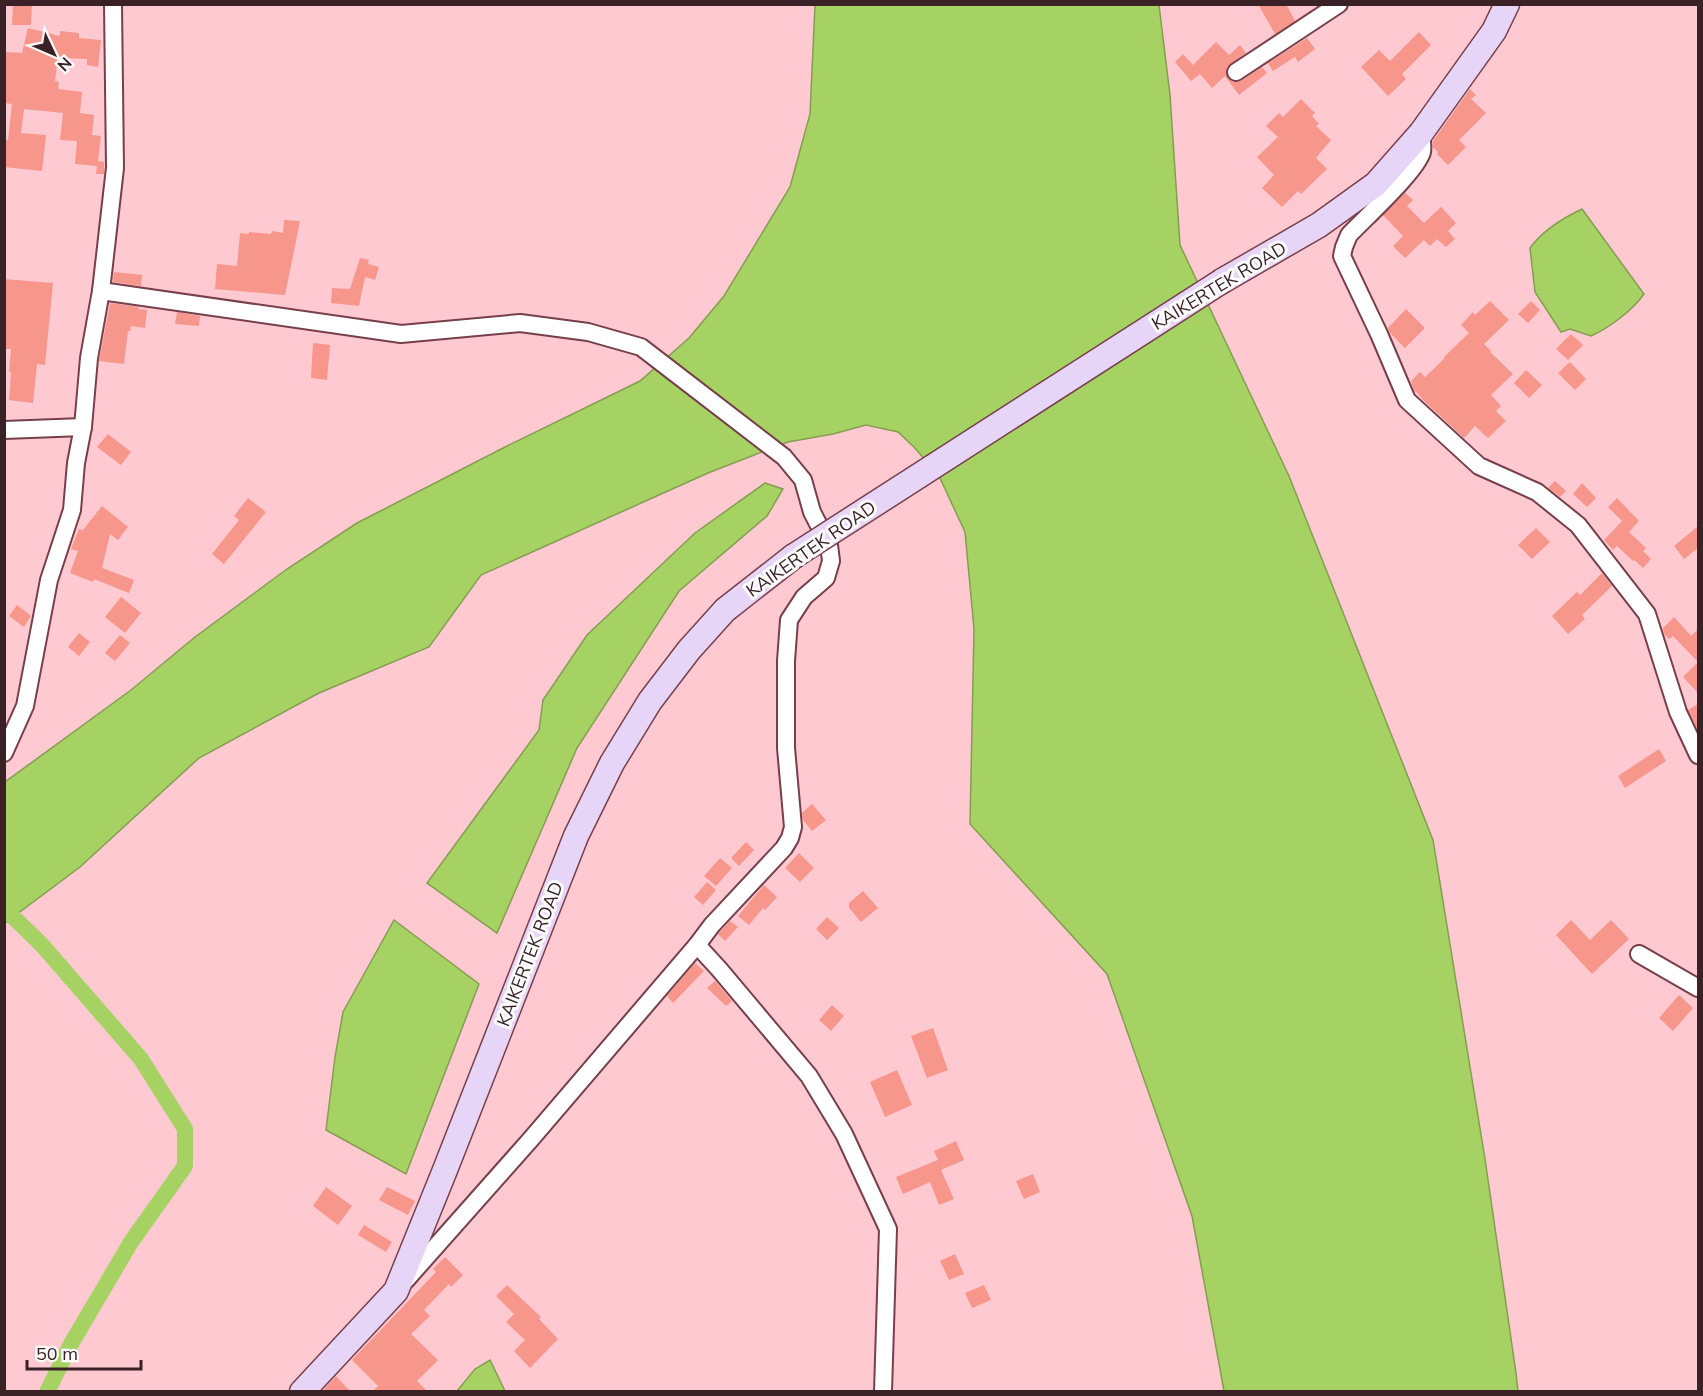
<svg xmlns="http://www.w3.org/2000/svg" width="1703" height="1396" font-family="Mulish,sans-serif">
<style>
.water{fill:#a6d264;stroke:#859d51;stroke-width:1.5}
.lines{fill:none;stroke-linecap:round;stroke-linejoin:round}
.canal{stroke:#a6d264;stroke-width:16}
.building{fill:#f7968b}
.minor-casing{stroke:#763f4a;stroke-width:20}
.secondary-casing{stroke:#763f4a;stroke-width:27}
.minor{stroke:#fff;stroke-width:16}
.secondary{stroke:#e7d5f7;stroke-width:24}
.secondary-bridge-casing{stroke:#763f4a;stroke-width:27;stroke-linecap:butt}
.secondary-bridge{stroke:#e7d5f7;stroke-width:24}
.labels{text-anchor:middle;stroke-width:6;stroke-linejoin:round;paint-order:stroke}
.street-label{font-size:18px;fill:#392125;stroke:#fbfbfb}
</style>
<rect width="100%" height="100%" fill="#ffc9d2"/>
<!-- water -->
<g class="water">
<polygon points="815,5 1159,5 1170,95 1180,245 1289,476 1433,840 1485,1159 1516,1373 1518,1391 1224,1391 1192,1216 1107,974 970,824 974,629 965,532 939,476 914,447 898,432 866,425 833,434 788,442 708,473 481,575 429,647 319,693 199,758 80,867 5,923 5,782 131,690 195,637 287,569 357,523 507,446 640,381 689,338 724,296 790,187 810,114"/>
<path d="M 1582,209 L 1644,294 C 1633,310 1609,328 1591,336 L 1570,329 L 1561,332 L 1535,292 L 1530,248 C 1543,230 1563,218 1582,209 Z"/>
<polygon points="765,483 783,489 767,516 679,591 577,748 497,933 427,883 539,730 543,700 587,635 695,533"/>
<polygon points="394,920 479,984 406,1174 326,1130 335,1057 343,1012"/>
<polygon points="490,1360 505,1391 457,1391 475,1369"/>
</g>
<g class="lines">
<!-- canal -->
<polyline class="canal" points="4,908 42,945 141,1059 185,1129 185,1166 131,1242 71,1344 47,1392"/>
</g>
<!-- building -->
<g class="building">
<polygon points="13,4 32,4 31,25 12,25"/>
<polygon points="1258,4 1286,4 1295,21 1275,34"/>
<polygon points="28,28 60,36 60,31 79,33 79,38 101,40 98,67 87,65 87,59 58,58 55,81 59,82 58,89 82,92 80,113 94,115 92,135 101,136 98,161 104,162 104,174 96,174 97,166 75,164 77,141 60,140 63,113 24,109 21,133 46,135 42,171 4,167 4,139 8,140 12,104 4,103 4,52 22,53"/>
<polygon points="1419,32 1431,45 1402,74 1406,79 1388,96 1361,67 1379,50 1390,61"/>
<polygon points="1307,38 1315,49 1298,62 1295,57 1273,71 1268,63"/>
<polygon points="1216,42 1229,55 1240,45 1246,53 1227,67 1226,73 1231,81 1236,82 1241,81 1262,67 1267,73 1239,95 1225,76 1212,88 1200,74 1191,81 1175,62 1183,54 1193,65"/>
<polygon points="1470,89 1476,95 1471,99 1486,113 1459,140 1466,147 1448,165 1437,154 1438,152 1433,147 1433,141"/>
<polygon points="1301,99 1315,113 1312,116 1319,124 1316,126 1331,140 1316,158 1327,169 1301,194 1298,191 1282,207 1262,188 1274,175 1257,157 1278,137 1266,126 1279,113 1283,117"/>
<polygon points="1405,193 1413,200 1407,206 1424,223 1441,207 1456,223 1448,231 1455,239 1446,247 1437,239 1430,246 1424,240 1405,258 1393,246 1403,236 1383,215"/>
<polygon points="284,220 300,221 285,295 215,289 217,264 237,266 240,233 249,234 249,232 271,234 272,231 283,233"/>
<polygon points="360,258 369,260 368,264 379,267 375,280 365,277 359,306 331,303 332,288 350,289"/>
<polygon points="114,272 142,275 141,286 113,282"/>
<polygon points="4,279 53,283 45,365 37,364 33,403 9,400 11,372 9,372 11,349 4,349"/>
<polygon points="1490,301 1509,320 1484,344 1491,351 1490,352 1513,374 1491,395 1501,406 1496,411 1506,421 1488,438 1475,426 1464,438 1421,398 1422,398 1414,390 1411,381 1420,372 1425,377 1445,358 1444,357 1469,333 1461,325 1473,312 1475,315"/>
<polygon points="1531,301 1540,310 1528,323 1518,314"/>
<polygon points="110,303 139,307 138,309 147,310 145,328 131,326 130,331 128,331 124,364 99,361"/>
<polygon points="1406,309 1425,328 1405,348 1390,333 1388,328"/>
<polygon points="177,312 200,316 199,326 175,324"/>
<polygon points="1571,334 1583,345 1568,360 1556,349"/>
<polygon points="313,343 330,345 327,380 311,378"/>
<polygon points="1570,362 1586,379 1575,390 1558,373"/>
<polygon points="1526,370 1542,385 1529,398 1514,383"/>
<polygon points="108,434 131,452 121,465 97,447"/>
<polygon points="1555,481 1566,491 1560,497 1548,488"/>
<polygon points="1582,483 1596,498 1587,507 1573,494"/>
<polygon points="248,498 266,512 224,564 212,554 239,520 234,516"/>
<polygon points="1617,498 1639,521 1629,532 1646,548 1643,551 1651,559 1643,568 1634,560 1633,561 1617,546 1613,550 1604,540 1622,521 1608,507"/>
<polygon points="102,506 128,527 118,540 110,534 102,568 134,580 129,593 94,579 93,582 70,573 78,551 71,549 79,529 83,530"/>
<polygon points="1698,526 1698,548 1684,559 1674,546"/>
<polygon points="1536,528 1550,542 1532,559 1518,545"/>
<polygon points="1602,573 1612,586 1582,615 1585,619 1568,634 1552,616 1577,592 1580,595"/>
<polygon points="121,597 141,613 125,633 105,617"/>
<polygon points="17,605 31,616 24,627 9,616"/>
<polygon points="1674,617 1691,636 1698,629 1698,662 1673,636 1669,639 1664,634 1663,628"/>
<polygon points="79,633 90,642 79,656 68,647"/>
<polygon points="120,635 130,643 115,661 105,653"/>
<polygon points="1698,662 1698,693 1683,677"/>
<polygon points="1698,704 1698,731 1688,710"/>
<polygon points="1659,749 1666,761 1625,788 1618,776"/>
<polygon points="812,804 826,820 812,831 803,820 802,813"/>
<polygon points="746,842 754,850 739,866 731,858"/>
<polygon points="799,853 814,868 800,882 785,868"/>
<polygon points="720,858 732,868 716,886 704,876"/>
<polygon points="707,882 716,890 703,905 694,897"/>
<polygon points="764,885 777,897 765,910 763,908 749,925 738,916"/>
<polygon points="863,891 878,908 861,922 849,908 849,903"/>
<polygon points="827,917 839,928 827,940 816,929"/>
<polygon points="1571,920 1590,940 1611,920 1629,939 1592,974 1556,935"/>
<polygon points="730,921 738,927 725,941 718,934"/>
<polygon points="695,963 704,971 673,1003 667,996"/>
<polygon points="715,981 732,1001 726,1006 707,988"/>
<polygon points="1679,995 1693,1008 1673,1031 1659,1018"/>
<polygon points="832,1005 844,1016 831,1031 819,1020"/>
<polygon points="933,1028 948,1070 927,1078 911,1036"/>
<polygon points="897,1070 912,1105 885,1117 870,1082"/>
<polygon points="956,1141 964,1160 941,1170 954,1199 939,1205 930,1182 903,1194 896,1177 938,1160 934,1151"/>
<polygon points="1033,1174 1040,1192 1024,1199 1016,1181"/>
<polygon points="326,1187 352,1206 338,1225 313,1206"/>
<polygon points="387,1187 415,1201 408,1215 379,1200"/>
<polygon points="364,1225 392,1242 386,1252 358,1235"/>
<polygon points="955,1254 964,1274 949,1280 940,1261"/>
<polygon points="445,1257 463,1275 451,1287 449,1284 424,1310 430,1316 411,1334 438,1360 417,1381 428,1392 372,1392 378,1386 352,1360 436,1272 433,1269"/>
<polygon points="507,1285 541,1317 539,1319 558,1339 530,1368 514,1351 525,1340 506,1322 514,1314 496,1296"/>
<polygon points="984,1285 991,1300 972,1308 965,1293"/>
<polygon points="336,1376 351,1392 327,1392 324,1389"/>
</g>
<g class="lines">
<defs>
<g id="minor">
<polyline points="113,4 115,168 101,291 401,334 520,323 588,332 641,347 784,457 803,480 812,512 829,545 831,561 826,578 804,597 789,620 786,661 786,748 793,827 790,838 784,848 712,925 697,945 531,1139 406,1280"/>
<polyline points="1236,72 1339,4"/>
<path d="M 1421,133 C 1422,139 1423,146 1422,152 C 1417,171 1364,219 1349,235 L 1344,247 L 1342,256 L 1379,334 L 1407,400 L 1479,466 L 1537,492 L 1578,525 L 1647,614 L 1678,712 L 1698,755"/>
<polyline points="4,430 83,427"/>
<polyline points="4,753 25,706 49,580 72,510 76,463 83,427 89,358 101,291"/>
<polyline points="697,945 719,969 809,1076 844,1134 888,1229 883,1392"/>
<polyline points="1639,954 1698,988"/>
</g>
<g id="secondary">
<polyline points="1222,281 1319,225 1376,184 1421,133 1494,31 1507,4"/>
<polyline points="302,1392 396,1291 445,1170 576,836 612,763 650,701 689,650 725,610 794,556"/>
</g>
</defs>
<!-- minor casing -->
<use href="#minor" class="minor-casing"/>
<!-- secondary casing -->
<use href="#secondary" class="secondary-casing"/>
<!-- minor -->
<use href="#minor" class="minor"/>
<!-- secondary -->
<use href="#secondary" class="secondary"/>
<defs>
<polyline id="secondary-bridge" points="794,556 1222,281"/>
</defs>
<!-- secondary-bridge casing -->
<use href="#secondary-bridge" class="secondary-bridge-casing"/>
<!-- secondary-bridge -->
<use href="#secondary-bridge" class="secondary-bridge"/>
</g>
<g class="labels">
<!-- street labels -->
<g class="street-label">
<text transform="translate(1219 286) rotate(-31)" y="6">KAIKERTEK ROAD</text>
<text transform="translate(811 549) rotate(-35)" y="6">KAIKERTEK ROAD</text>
<text transform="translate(530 954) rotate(-69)" y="6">KAIKERTEK ROAD</text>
</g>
</g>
<!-- border -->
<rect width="1703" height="1396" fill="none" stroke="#392125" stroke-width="12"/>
<!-- north arrow -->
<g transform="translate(54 54) rotate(134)" stroke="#fbfbfb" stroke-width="4.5" paint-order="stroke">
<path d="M0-4.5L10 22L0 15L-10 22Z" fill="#392125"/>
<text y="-9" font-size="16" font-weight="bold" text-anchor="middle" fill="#392125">N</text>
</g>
<!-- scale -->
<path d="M27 1360v9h114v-9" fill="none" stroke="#392125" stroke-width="3"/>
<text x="36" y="1360" font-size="18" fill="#392125" stroke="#fbfbfb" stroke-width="4.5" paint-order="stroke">50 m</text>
</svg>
